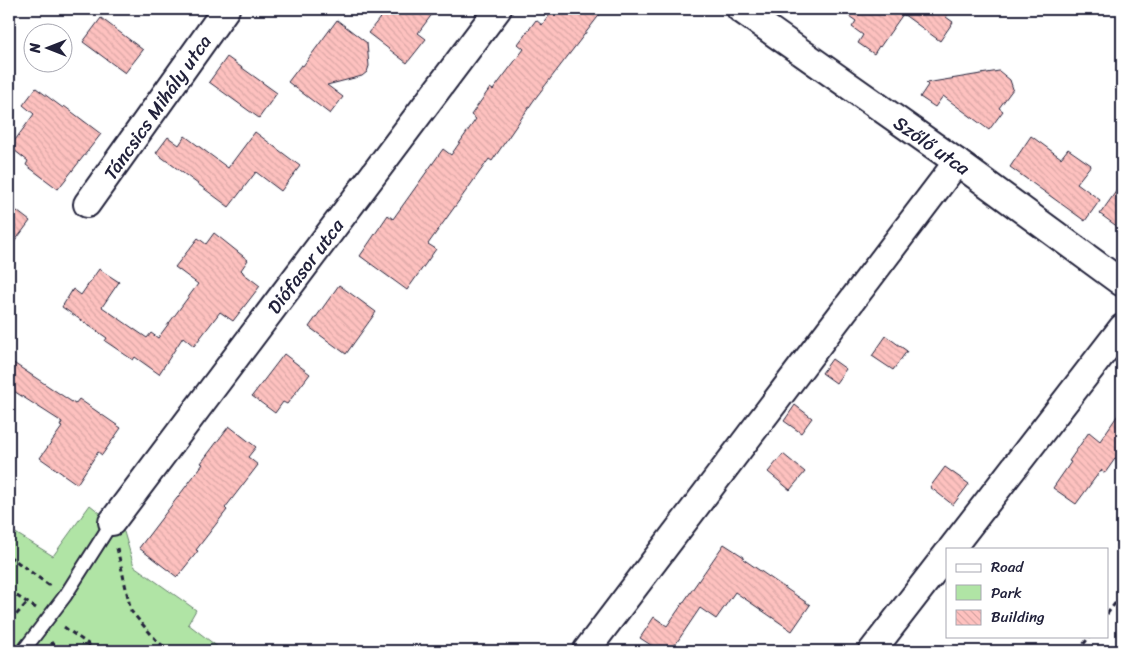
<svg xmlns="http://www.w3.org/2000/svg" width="1131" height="660" font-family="Sriracha,sans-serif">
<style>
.green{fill:#b0e4a5;stroke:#698370}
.building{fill:url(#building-back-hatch);stroke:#22223b}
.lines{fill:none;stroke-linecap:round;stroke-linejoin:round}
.service-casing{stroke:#22223b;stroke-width:16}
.minor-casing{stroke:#22223b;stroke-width:30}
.path{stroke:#22223b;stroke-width:3;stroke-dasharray:5 4;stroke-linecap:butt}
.service{stroke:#fff;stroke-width:12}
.minor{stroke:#fff;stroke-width:26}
.labels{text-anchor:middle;stroke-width:4;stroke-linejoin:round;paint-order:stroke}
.street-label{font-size:19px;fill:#22223b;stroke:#fff}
</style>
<defs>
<pattern id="building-back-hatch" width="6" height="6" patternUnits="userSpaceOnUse" patternTransform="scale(1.25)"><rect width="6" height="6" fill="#fec1bf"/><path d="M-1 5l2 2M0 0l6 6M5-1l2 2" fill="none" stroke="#d9a6a5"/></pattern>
</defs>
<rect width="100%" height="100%" fill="#fff"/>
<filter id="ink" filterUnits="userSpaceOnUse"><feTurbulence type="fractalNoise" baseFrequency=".02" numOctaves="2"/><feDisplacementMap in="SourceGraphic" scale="10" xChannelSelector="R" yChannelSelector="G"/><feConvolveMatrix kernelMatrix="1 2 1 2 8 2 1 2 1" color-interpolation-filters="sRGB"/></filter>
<g filter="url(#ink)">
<!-- green -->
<polygon class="green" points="90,505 124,532 134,566 196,610 188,624 223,651 9,651 9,529 53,556"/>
<!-- building -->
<g class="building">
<polygon points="387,9 436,9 418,33 426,39 407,63 368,33"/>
<polygon points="554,9 604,9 534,100 492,161 489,159 428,244 436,249 407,290 360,256 388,215 393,219 443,149 451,155 476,119 471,115 490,88 493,90 524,49 518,44 536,20 542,25"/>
<polygon points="839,9 952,9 946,17 953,22 940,41 903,14 880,47 879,46 874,54 858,43 863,35 852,27 856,21"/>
<polygon points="101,18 143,50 125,73 83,42"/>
<polygon points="337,20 367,43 369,66 367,72 362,76 327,85 343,97 330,114 288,82 301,65 303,66"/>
<polygon points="227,57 277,93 259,118 209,82"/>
<polygon points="999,71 1010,80 1013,89 999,108 1003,111 989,130 943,96 935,107 920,97 928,85 926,83"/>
<polygon points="36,88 63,108 64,106 101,134 58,189 26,165 28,161 10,147 34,114 23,105"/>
<polygon points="255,132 300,166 281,191 256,172 229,207 156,153 168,137 179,145 185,136 228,168"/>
<polygon points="1031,136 1061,158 1068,149 1091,165 1077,183 1100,200 1085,221 1010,167"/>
<polygon points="1122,183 1122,230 1100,214"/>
<polygon points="9,205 30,221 9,249"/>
<polygon points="214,233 248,260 241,270 243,272 243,273 260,286 233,321 220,312 194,346 183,337 159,374 135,357 133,360 105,341 107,338 62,307 73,289 81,295 99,269 119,282 102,307 147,338 151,333 158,338 198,284 175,267 198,238 206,244"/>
<polygon points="339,285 376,312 346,354 309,327"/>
<polygon points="886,336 907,351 893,370 872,356"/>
<polygon points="284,354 310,374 287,404 283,402 275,413 252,396"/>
<polygon points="832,359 846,369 836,383 822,373"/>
<polygon points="9,360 75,404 79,399 121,428 102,455 98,452 77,484 40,458 62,427 60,426 62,422 9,388"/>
<polygon points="795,405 812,418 801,433 784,421"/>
<polygon points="1122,409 1122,449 1105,473 1101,470 1076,504 1053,488 1071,462 1069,461 1089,432 1100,441"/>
<polygon points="229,426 256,447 248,457 258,465 225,508 227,510 196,550 198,551 177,577 139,548 203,464 201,463"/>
<polygon points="783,454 805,472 790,490 768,472"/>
<polygon points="945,467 969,484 953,505 930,487"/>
<polygon points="724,544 744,557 743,559 810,605 792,631 735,592 716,619 700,608 671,651 660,651 640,638 654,617 667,626"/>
</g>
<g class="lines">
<defs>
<polyline id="service" points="23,651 65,596 112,522"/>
<g id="minor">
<polyline points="740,9 957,162 1122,283"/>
<polyline points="87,204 226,9"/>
<polyline points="112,522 498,9"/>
<polyline points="951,549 1122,328"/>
<polyline points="586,651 957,162"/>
<polyline points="872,651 947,554"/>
</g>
</defs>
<!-- service casing -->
<use href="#service" class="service-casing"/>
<!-- minor casing -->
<use href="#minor" class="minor-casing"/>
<!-- path -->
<g class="path">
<polyline points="117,548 131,611 157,641 169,651"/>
<polyline points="9,556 50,586"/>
<polyline points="9,591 36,608"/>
<polyline points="1107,614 1122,594"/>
<polyline points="9,620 16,615 27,603"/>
<polyline points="64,627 98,651"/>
<polyline points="51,642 58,651"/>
<polyline points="1078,651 1090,636"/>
</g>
<!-- service -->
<use href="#service" class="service"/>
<!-- minor -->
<use href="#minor" class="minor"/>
</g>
</g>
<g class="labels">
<!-- street labels -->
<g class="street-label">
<text transform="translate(157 107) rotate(-55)" y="7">Táncsics Mihály utca</text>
<text transform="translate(932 145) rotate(35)" y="7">Szőlő utca</text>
<text transform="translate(305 266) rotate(-53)" y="7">Diófasor utca</text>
</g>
</g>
<!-- margin -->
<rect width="1131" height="660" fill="none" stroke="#fff" stroke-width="30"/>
<rect x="15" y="15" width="1101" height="630" fill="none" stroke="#22223b" stroke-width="2" filter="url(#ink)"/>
<!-- legend -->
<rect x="946" y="548" width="162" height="90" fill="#ffffff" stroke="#a7a7b1"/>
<rect x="956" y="564" width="25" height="8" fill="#ffffff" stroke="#a7a7b1"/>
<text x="991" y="572" font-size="15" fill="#22223b">Road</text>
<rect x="956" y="585" width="25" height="15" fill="#b0e4a5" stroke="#a7a7b1"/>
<text x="991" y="598" font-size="15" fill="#22223b">Park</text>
<rect x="956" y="610" width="25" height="15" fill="url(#building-back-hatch)" stroke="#a7a7b1"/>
<text x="991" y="622" font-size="15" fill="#22223b">Building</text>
<!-- north arrow -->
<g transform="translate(48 48) rotate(270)"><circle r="24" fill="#ffffff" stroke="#a7a7b1"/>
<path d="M0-4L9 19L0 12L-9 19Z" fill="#22223b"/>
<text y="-8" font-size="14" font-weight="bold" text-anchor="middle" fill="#22223b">N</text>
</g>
</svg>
